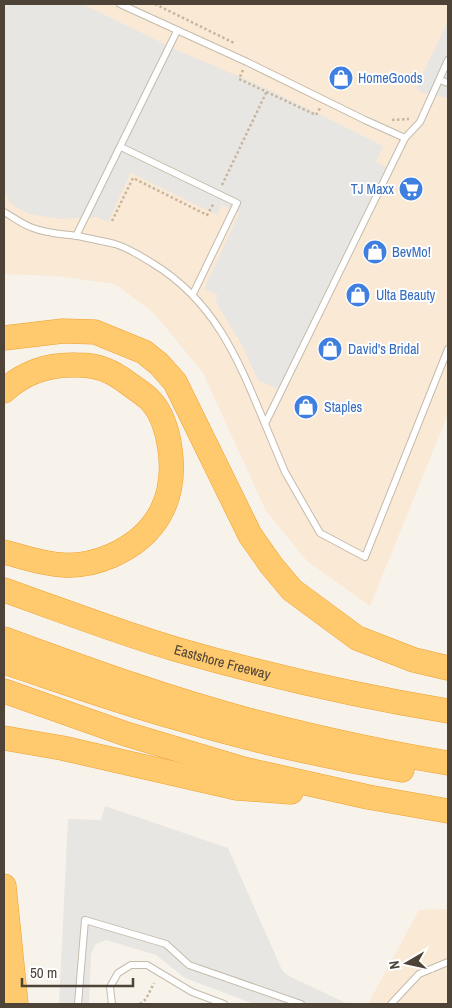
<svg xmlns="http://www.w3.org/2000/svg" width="452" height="1008" font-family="'Archivo Narrow',sans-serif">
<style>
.commercial{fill:#fae9d5}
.parking{fill:#e8e6e3}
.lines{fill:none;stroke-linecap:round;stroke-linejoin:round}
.lane-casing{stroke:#c4bbac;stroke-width:8}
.highway-casing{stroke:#efa02d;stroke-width:25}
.path{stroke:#c7b69c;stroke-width:2.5;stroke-dasharray:2.5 2.5;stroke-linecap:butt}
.lane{stroke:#fff;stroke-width:6}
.highway{stroke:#ffc96e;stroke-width:24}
.labels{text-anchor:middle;stroke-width:4;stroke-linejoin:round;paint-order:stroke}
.shop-label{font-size:14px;fill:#366cbe;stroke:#fff;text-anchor:start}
.street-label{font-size:14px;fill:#4d4337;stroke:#fff}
</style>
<rect width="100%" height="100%" fill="#f7f3eb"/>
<!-- commercial -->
<g class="commercial">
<polygon points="4,4 448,4 448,414 370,606 307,561 266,511 203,373 154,313 115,284 55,276 4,274"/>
<polygon points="448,909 448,1004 368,1004 419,910"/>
</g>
<!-- parking -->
<g class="parking">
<polygon points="4,4 82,4 179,51 266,88 383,146 376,162 388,168 278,389 258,380 241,343 215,301 218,295 204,289 239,213 222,205 217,215 131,173 108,222 97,217 58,219 29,214 10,203 4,190"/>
<polygon points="448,21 448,98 423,93 416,88"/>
<polygon points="105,806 228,848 282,970 287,975 348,1004 254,1004 185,978 156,955 106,940 96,944 91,954 89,1004 59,1004 68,819 101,820"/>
</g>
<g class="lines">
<defs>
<g id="lane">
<polyline points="120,4 247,62 365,120 405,138 420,122 448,60"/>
<polyline points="440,80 448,83"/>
<polyline points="405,138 265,424 285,472 320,533 365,557 448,349"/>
<polyline points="121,147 237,203 193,294"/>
<path d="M 4,212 C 13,217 23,225 33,228 C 48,234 63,234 78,236 C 90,239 103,241 115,244 C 128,248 141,256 152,263 C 215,301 238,359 265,424"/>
<polyline points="76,236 177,31"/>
<polyline points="78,1004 85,920 166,944 189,965 301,1004"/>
<polyline points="112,1004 110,987 118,973 131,965 147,965 192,992 224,1004"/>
<polyline points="391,1004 419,974 448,962"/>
</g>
<g id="highway">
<polyline points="4,338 63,331 95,332 144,352 159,364 175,382 250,535 271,565 292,590 357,638 414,660 448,668"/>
<path d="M 4,391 C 24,372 50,364 77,365 C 99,365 112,371 129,384 C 136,389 144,394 150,400 C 162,412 168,433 170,449 C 177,498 157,536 111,556 C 97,562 79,566 63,565 C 43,564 23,557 4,552"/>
<path id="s1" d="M 4,590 C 61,610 117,632 175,649 C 265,675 356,696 448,711"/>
<path d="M 4,639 C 84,668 165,698 248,720 C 314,737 381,752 448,763"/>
<path d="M 4,662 C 61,681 119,702 177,718 C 251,740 326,757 402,770"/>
<polyline points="4,691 126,734 243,769 368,797 448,811"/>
<polyline points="4,738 62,748 237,788 291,792"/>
<polyline points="4,886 16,1004"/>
</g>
</defs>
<!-- lane casing -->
<use href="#lane" class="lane-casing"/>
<!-- highway casing -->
<use href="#highway" class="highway-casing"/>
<!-- path -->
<g class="path">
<polyline points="155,4 234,43"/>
<polyline points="243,70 239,79 316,115 320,108"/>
<polyline points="392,120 409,119"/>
<polyline points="222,185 267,91"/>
<polyline points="112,221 133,178 207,215 214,203"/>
<polyline points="140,1004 146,999 154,983"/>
</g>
<!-- lane -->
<use href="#lane" class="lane"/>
<!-- highway -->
<use href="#highway" class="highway"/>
</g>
<!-- icons -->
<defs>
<symbol id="shop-disc" viewBox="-11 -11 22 22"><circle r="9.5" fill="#3f7fe0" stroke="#fff"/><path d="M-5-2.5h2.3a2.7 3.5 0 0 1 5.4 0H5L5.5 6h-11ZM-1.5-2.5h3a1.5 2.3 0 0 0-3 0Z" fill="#fff"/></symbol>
<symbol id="supermarket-disc" viewBox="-11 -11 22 22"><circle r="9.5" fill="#3f7fe0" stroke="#fff"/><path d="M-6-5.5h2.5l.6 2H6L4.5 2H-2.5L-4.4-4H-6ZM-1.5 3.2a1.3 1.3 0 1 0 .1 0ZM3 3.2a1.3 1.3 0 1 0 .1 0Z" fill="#fff"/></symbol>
</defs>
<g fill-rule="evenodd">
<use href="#shop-disc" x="327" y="64" width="28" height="28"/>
<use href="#supermarket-disc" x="397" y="175" width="28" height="28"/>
<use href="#shop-disc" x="361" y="238" width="28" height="28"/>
<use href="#shop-disc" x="344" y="281" width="28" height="28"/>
<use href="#shop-disc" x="316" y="335" width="28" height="28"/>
<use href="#shop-disc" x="292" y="393" width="28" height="28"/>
</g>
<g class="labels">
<!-- shop labels -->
<g class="shop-label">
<text x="358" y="83">HomeGoods</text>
<text x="394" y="194" text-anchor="end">TJ Maxx</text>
<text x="392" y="257">BevMo!</text>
<text x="376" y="300">Ulta Beauty</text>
<text x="348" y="354">David's Bridal</text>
<text x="324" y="412">Staples</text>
</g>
<!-- street labels -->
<g class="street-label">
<text dy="5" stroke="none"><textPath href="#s1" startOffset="230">Eastshore Freeway</textPath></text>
</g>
</g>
<!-- border -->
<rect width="452" height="1008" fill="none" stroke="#4d4337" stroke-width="10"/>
<!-- north arrow -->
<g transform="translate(407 963) rotate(261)" stroke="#ffffff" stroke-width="4" paint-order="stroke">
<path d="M0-4L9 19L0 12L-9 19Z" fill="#4d4337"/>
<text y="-8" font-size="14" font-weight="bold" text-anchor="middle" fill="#4d4337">N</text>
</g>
<!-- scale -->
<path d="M22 978v8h111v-8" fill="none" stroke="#4d4337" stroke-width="2.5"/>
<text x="30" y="978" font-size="15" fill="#4d4337" stroke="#ffffff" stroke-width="4" paint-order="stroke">50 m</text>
</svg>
